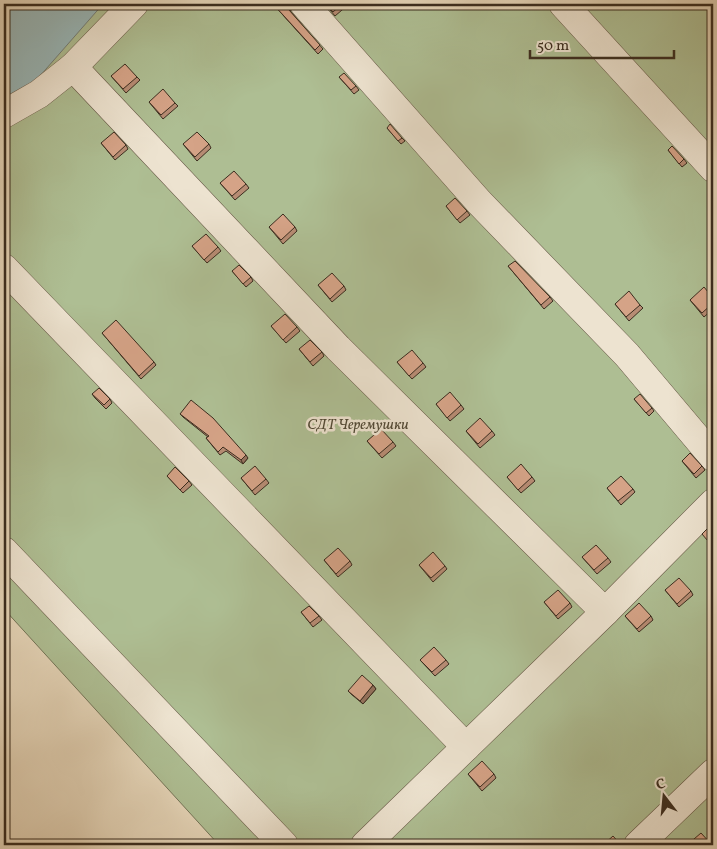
<svg xmlns="http://www.w3.org/2000/svg" width="717" height="849" font-family="Vollkorn,serif">
<style>
.green{fill:#aebe93;stroke:#747659}
.water{fill:#98b6b7;stroke:#737f7a}
.lines{fill:none;stroke-linecap:round;stroke-linejoin:round}
.minor-casing{stroke:#655745;stroke-width:29}
.minor{stroke:#ede3d0;stroke-width:28}
.wall{fill:#b78c74;stroke:#3b2d1f}
.shaded-wall{fill:#95725e;stroke:#3b2d1f}
.building{fill:#d5a387;stroke:#3b2d1f}
.labels{text-anchor:middle;stroke-width:5;stroke-linejoin:round;paint-order:stroke}
.park-label{font-size:15px;font-style:italic;fill:#524a36;stroke:#ede3d0}
</style>
<rect width="100%" height="100%" fill="#e4d4b7"/>
<filter id="stains"><feTurbulence type="fractalNoise" baseFrequency=".004" numOctaves="4"/><feColorMatrix values="0 0 0 0 .2 0 0 0 0 .09 0 0 0 0 .02 0 0 0 .5 -.17"/></filter>
<radialGradient id="worn" r=".72"><stop offset=".6" stop-color="#630" stop-opacity="0"/><stop offset="1" stop-color="#630" stop-opacity=".3"/></radialGradient>
<!-- green -->
<polygon class="green" points="4,4 713,4 713,845 219,845 4,609"/>
<!-- water -->
<polygon class="water" points="4,4 103,4 25,93 11,96 4,95"/>
<g class="lines">
<defs>
<g id="minor">
<polyline points="304,4 479,202 627,355 713,457"/>
<polyline points="563,4 713,168"/>
<polyline points="73,67 134,4"/>
<polyline points="4,114 39,94 73,67 338,348 605,612"/>
<polyline points="4,268 466,747"/>
<polyline points="4,551 284,845"/>
<polyline points="365,845 605,612 713,503"/>
<polyline points="638,845 713,773"/>
</g>
</defs>
<!-- minor casing -->
<use href="#minor" class="minor-casing"/>
<!-- minor -->
<use href="#minor" class="minor"/>
</g>
<!-- wall -->
<g class="wall">
<polygon points="273,4 289,7 291,12 323,49 318,54"/>
<polygon points="325,4 349,4 335,16"/>
<polygon points="111,76 137,77 140,80 126,93"/>
<polygon points="339,77 356,86 359,90 354,94"/>
<polygon points="149,102 175,103 178,106 163,119"/>
<polygon points="387,128 402,138 405,141 401,144"/>
<polygon points="101,143 126,145 128,149 115,160"/>
<polygon points="183,144 209,144 211,148 197,161"/>
<polygon points="668,150 684,159 687,163 682,167"/>
<polygon points="220,183 246,184 249,188 235,200"/>
<polygon points="446,206 467,211 470,215 460,223"/>
<polygon points="269,227 295,227 297,231 283,244"/>
<polygon points="192,246 218,247 221,251 207,263"/>
<polygon points="508,266 550,297 553,301 544,309"/>
<polygon points="232,271 251,277 253,281 246,287"/>
<polygon points="318,285 344,286 346,290 332,302"/>
<polygon points="713,298 713,309 704,317 690,300"/>
<polygon points="615,304 640,305 643,308 629,321"/>
<polygon points="271,326 297,327 300,331 286,343"/>
<polygon points="102,333 154,362 156,365 141,379"/>
<polygon points="299,349 322,352 324,356 313,366"/>
<polygon points="397,362 423,363 426,367 412,379"/>
<polygon points="92,394 110,399 112,403 106,409 95,398"/>
<polygon points="634,399 652,408 654,411 649,416"/>
<polygon points="436,404 461,405 464,409 450,421"/>
<polygon points="180,414 248,458 243,464 226,451 220,455 206,438 208,437 183,417"/>
<polygon points="466,431 492,431 495,435 480,448"/>
<polygon points="367,441 393,442 396,446 382,458"/>
<polygon points="682,461 702,466 705,470 696,478"/>
<polygon points="167,476 189,481 192,485 183,493"/>
<polygon points="507,477 532,477 535,481 521,493"/>
<polygon points="241,478 266,479 269,483 255,495"/>
<polygon points="607,488 633,489 635,492 621,505"/>
<polygon points="582,557 608,558 611,562 597,574"/>
<polygon points="324,560 350,561 352,565 338,577"/>
<polygon points="419,565 445,566 447,569 433,582"/>
<polygon points="665,590 691,591 693,595 679,607"/>
<polygon points="544,602 570,603 572,607 558,619"/>
<polygon points="301,612 319,616 322,620 313,627"/>
<polygon points="625,616 651,616 653,620 639,632"/>
<polygon points="420,660 446,660 449,664 435,676"/>
<polygon points="373,685 376,689 363,704 351,694 348,691"/>
<polygon points="468,774 494,774 496,778 482,791"/>
</g>
<!-- shaded-wall -->
<g class="shaded-wall">
<polygon points="246,455 248,458 243,464 241,460"/>
<polygon points="373,685 376,689 363,704 360,701"/>
</g>
<!-- building -->
<g class="building">
<polygon points="273,4 286,4 289,10 320,45 315,50"/>
<polygon points="325,4 342,4 333,12"/>
<polygon points="125,64 137,77 123,89 111,76"/>
<polygon points="344,73 356,86 351,90 339,77"/>
<polygon points="163,89 175,103 161,115 149,102"/>
<polygon points="390,124 402,138 398,141 387,128"/>
<polygon points="114,132 126,145 113,157 101,143"/>
<polygon points="197,132 209,144 195,157 183,144"/>
<polygon points="672,146 684,159 679,164 668,150"/>
<polygon points="234,171 246,184 232,196 220,183"/>
<polygon points="455,198 467,211 457,220 446,206"/>
<polygon points="283,214 295,227 281,240 269,227"/>
<polygon points="206,234 218,247 204,260 192,246"/>
<polygon points="515,261 550,297 541,305 508,266"/>
<polygon points="239,265 251,277 243,284 232,271"/>
<polygon points="332,273 344,286 330,299 318,285"/>
<polygon points="704,287 713,298 713,303 702,313 690,300"/>
<polygon points="629,291 640,305 626,317 615,304"/>
<polygon points="285,314 297,327 283,340 271,326"/>
<polygon points="116,320 154,362 139,376 102,333"/>
<polygon points="310,340 322,352 310,362 299,349"/>
<polygon points="412,350 423,363 409,376 397,362"/>
<polygon points="99,388 110,399 104,405 92,394"/>
<polygon points="450,392 461,405 447,418 436,404"/>
<polygon points="640,394 652,408 646,413 634,399"/>
<polygon points="191,400 213,418 246,455 241,460 223,447 218,452 206,438 209,436 180,414"/>
<polygon points="480,418 492,431 478,444 466,431"/>
<polygon points="381,429 393,442 379,454 367,441"/>
<polygon points="690,453 702,466 694,474 682,461"/>
<polygon points="521,464 532,477 518,490 507,477"/>
<polygon points="255,466 266,479 252,491 241,478"/>
<polygon points="175,467 189,481 180,490 167,476"/>
<polygon points="621,476 633,489 618,501 607,488"/>
<polygon points="713,523 713,547 702,534"/>
<polygon points="596,545 608,558 594,570 582,557"/>
<polygon points="338,548 350,561 336,574 324,560"/>
<polygon points="433,552 445,566 431,578 419,565"/>
<polygon points="679,578 691,591 677,604 665,590"/>
<polygon points="558,590 570,603 556,616 544,602"/>
<polygon points="639,603 651,616 637,629 625,616"/>
<polygon points="309,606 319,616 310,623 301,612"/>
<polygon points="434,647 446,660 432,672 420,660"/>
<polygon points="362,675 373,685 360,701 348,691"/>
<polygon points="482,761 494,774 480,787 468,774"/>
<polygon points="701,833 712,845 687,845"/>
<polygon points="613,836 621,845 603,845"/>
</g>
<g class="labels">
<!-- park labels -->
<g class="park-label">
<text x="358" y="429">СДТ Черемушки</text>
</g>
</g>
<!-- margin -->
<rect width="717" height="849" fill="none" stroke="#e4d4b7" stroke-width="20"/>
<rect x="5" y="5" width="707" height="839" fill="none" stroke="#3b2d1f" stroke-width="2.5"/>
<rect x="10" y="10" width="697" height="829" fill="none" stroke="#3b2d1f"/>
<!-- north arrow -->
<g transform="translate(664 796) rotate(344)" stroke="#ede3d0" stroke-width="4" paint-order="stroke">
<path d="M0-4L9 19L0 12L-9 19Z" fill="#3b2d1f"/>
<text y="-8" font-size="14" font-weight="bold" text-anchor="middle" fill="#3b2d1f">С</text>
</g>
<!-- scale -->
<path d="M530 50v8h144v-8" fill="none" stroke="#3b2d1f" stroke-width="2.5"/>
<text x="537" y="50" font-size="15" fill="#3b2d1f" stroke="#ede3d0" stroke-width="4" paint-order="stroke">50 m</text>
<rect width="100%" height="100%" filter="url(#stains)"/>
<rect width="100%" height="100%" fill="url(#worn)"/>
</svg>
